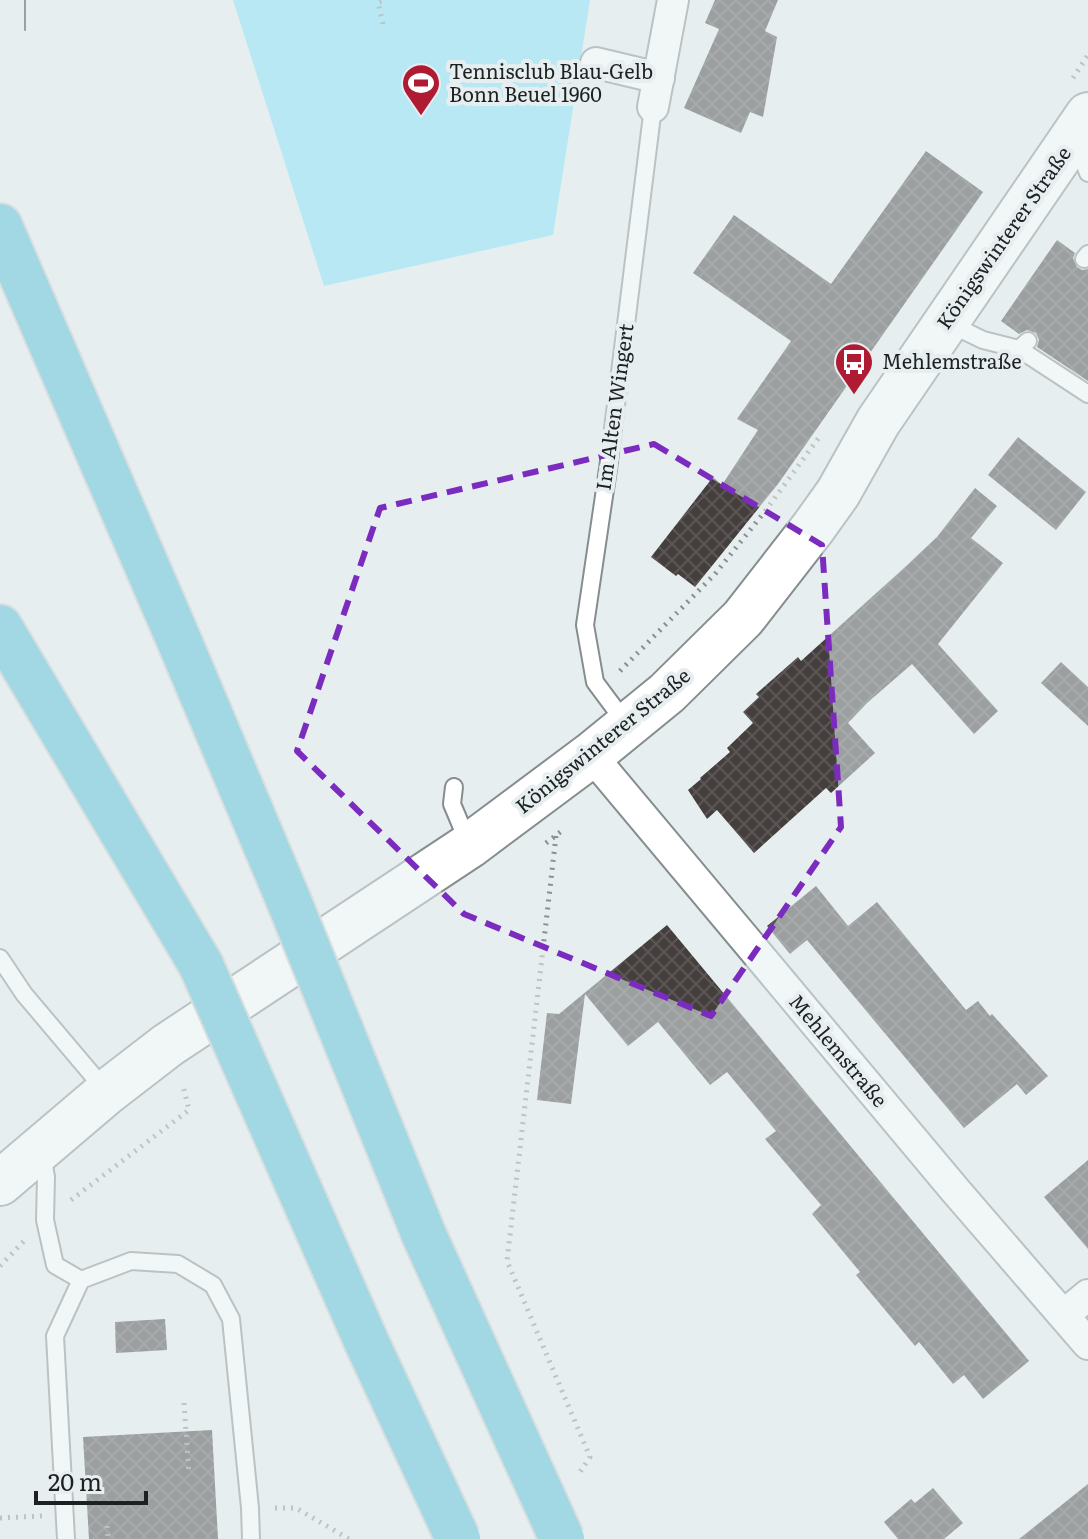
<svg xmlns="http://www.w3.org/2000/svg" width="1088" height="1539" font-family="Literata,serif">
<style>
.grass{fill:#7ee1f8}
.building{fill:url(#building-cross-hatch)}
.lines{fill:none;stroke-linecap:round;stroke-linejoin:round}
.service-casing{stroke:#868d8f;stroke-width:20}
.minor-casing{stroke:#868d8f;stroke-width:34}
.secondary-casing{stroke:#868d8f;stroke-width:48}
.motorway-casing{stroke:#c9caca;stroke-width:48}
.path{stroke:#8a9091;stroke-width:5;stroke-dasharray:2 6;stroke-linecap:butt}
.service{stroke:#fff;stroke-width:16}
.minor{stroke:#fff;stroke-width:30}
.secondary{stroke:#fff;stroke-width:44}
.motorway{stroke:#51bdd5;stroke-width:44}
.tram{stroke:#3d4142;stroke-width:2}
.motorway-bridge-casing{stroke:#c9caca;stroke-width:48;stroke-linecap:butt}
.motorway-bridge{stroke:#51bdd5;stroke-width:44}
.marked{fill:none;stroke:#7b2cbf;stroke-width:6;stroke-dasharray:16 10;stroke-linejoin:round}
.labels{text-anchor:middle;stroke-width:8;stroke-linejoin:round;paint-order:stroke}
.poi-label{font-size:20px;fill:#1e2121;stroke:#e6eef0;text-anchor:start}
.street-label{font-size:20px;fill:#1e2121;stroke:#e6eef0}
</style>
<defs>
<pattern id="building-cross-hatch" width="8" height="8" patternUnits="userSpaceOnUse" patternTransform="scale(2)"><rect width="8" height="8" fill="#443e3d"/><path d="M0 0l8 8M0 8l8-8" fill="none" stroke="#5c5756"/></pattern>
</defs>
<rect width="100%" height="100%" fill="#e6eef0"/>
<!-- grass -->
<polygon class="grass" points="233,0 590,0 553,235 324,286"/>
<!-- building -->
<g class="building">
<polygon points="715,0 778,0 765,31 777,37 763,117 750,112 741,133 684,108 719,29 705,23"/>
<polygon points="926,151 983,192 778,484 695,587 678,574 676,576 651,557 713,477 722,485 758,430 737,419 791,341 693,273 734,215 831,284"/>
<polygon points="1057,240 1075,253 1073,258 1077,267 1082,270 1088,269 1088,381 1037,347 1039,340 1036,333 1027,330 1019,334 1001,321"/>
<polygon points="1018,437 1086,492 1056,530 988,475"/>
<polygon points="975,488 997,506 971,538 1003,563 938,644 998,711 974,734 912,664 867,703 848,723 875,753 831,793 826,788 754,853 717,810 707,819 688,790 701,779 700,778 730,752 727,748 753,723 743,712 759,697 756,694 798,657 801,661 904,568 937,537"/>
<polygon points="1061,662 1088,687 1088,726 1041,683"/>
<polygon points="816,886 848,926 877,902 966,1010 978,1001 990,1016 992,1014 1048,1076 1026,1095 1017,1084 964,1128 807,940 790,954 767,926"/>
<polygon points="667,925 1029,1361 983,1399 964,1375 953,1384 919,1342 915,1346 856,1275 860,1272 812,1214 821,1205 765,1139 776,1131 727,1072 710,1085 658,1022 628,1046 585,994 571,1104 537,1100 547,1013 559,1014"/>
<polygon points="1088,1160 1088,1249 1044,1197"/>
<polygon points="165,1319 167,1350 116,1353 115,1322"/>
<polygon points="212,1430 218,1539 89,1539 83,1437"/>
<polygon points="1088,1484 1088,1539 1019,1539"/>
<polygon points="933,1488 963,1523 944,1539 898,1539 884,1522 911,1499 915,1503"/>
</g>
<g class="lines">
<defs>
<g id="service">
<polyline points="1076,140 1088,173"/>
<polyline points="1084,259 1088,254"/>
<polyline points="946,322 983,340 1019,349 1028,341"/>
<polyline points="1019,349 1088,394"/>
<polyline points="627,725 595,682 585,625 608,469 653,107"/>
<polyline points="454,787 452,804 468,842"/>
<polyline points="0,958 24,994 106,1091"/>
<polyline points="42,1154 46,1177 45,1220 55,1265 81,1280"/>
<polyline points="66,1539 55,1336 81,1280 131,1261 178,1264 213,1285 231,1319 250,1508 251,1539"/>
</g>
<g id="minor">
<polyline points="596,63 659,78"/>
<polyline points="653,107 673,0"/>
<polyline points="591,755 955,1190 1088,1344"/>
<polyline points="1064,1315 1088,1295"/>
</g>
<polyline id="secondary" points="0,1183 107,1092 168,1045 469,846 591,755 667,693 743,618 813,528 838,493 878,422 1088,115"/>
<g id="motorway">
<polyline points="0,226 178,638 288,899"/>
<polyline points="0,627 201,965"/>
</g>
</defs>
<!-- service casing -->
<use href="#service" class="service-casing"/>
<!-- minor casing -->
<use href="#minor" class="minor-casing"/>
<!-- secondary casing -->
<use href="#secondary" class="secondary-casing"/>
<!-- motorway casing -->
<use href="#motorway" class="motorway-casing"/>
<!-- path -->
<g class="path">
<polyline points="383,24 378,2 385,0"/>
<polyline points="1073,78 1088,55"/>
<polyline points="620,671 715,574 766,510 820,436"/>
<polyline points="556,836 507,1261 590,1457 578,1475"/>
<polyline points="546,843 563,830"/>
<polyline points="71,1200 189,1110 183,1086"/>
<polyline points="0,1266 24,1241"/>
<polyline points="184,1403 189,1475"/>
<polyline points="275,1508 296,1508 349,1539"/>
<polyline points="0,1518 42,1516"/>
<polyline points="107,1526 108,1539"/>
</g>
<!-- service -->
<use href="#service" class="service"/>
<!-- minor -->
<use href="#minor" class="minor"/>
<!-- secondary -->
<use href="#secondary" class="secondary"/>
<!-- motorway -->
<use href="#motorway" class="motorway"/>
<!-- tram -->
<polyline class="tram" points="25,30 25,0"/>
<defs>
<g id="motorway-bridge">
<polyline points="288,899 424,1235 562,1539"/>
<polyline points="201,965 367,1343 458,1539"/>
</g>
</defs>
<!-- motorway-bridge casing -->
<use href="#motorway-bridge" class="motorway-bridge-casing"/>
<!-- motorway-bridge -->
<use href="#motorway-bridge" class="motorway-bridge"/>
</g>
<!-- marked area -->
<path d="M0 0H1088V1539H0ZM 654,444 L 822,545 L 841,827 L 711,1016 L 464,914 L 297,751 L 380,508 Z" fill="#e6eef0" fill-opacity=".55" fill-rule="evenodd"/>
<path class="marked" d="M 654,444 L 822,545 L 841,827 L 711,1016 L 464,914 L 297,751 L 380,508 Z"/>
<!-- icons -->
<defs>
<symbol id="stadium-pin" viewBox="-11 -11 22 30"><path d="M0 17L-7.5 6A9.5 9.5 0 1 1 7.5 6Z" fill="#af1b33" stroke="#e6eef0"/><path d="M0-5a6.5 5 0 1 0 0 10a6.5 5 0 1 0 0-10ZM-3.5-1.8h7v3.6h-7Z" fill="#fff"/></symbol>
<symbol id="bus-pin" viewBox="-11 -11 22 30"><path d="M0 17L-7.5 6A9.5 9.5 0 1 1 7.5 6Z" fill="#af1b33" stroke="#e6eef0"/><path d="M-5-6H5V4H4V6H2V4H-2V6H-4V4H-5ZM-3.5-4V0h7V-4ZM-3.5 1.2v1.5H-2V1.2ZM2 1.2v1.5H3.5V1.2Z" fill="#fff"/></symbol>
</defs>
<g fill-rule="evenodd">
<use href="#stadium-pin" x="399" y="61" width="44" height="60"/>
<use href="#bus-pin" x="832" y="340" width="44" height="60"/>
</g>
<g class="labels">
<!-- poi labels -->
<g class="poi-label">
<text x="449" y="79">Tennisclub Blau-Gelb<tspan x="449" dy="23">Bonn Beuel 1960</tspan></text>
<text x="882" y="369">Mehlemstraße</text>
</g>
<!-- street labels -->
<g class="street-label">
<text transform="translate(1004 238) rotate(-55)" y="7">Königswinterer Straße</text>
<text transform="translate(615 407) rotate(-82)" y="7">Im Alten Wingert</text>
<text transform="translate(603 741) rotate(-39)" y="7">Königswinterer Straße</text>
<text transform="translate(838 1051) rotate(50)" y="7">Mehlemstraße</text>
</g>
</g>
<!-- scale -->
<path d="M36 1491v12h110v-12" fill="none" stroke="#1e2121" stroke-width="4"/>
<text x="48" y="1491" font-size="24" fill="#1e2121" stroke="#e6eef0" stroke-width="6" paint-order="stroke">20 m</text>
</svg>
